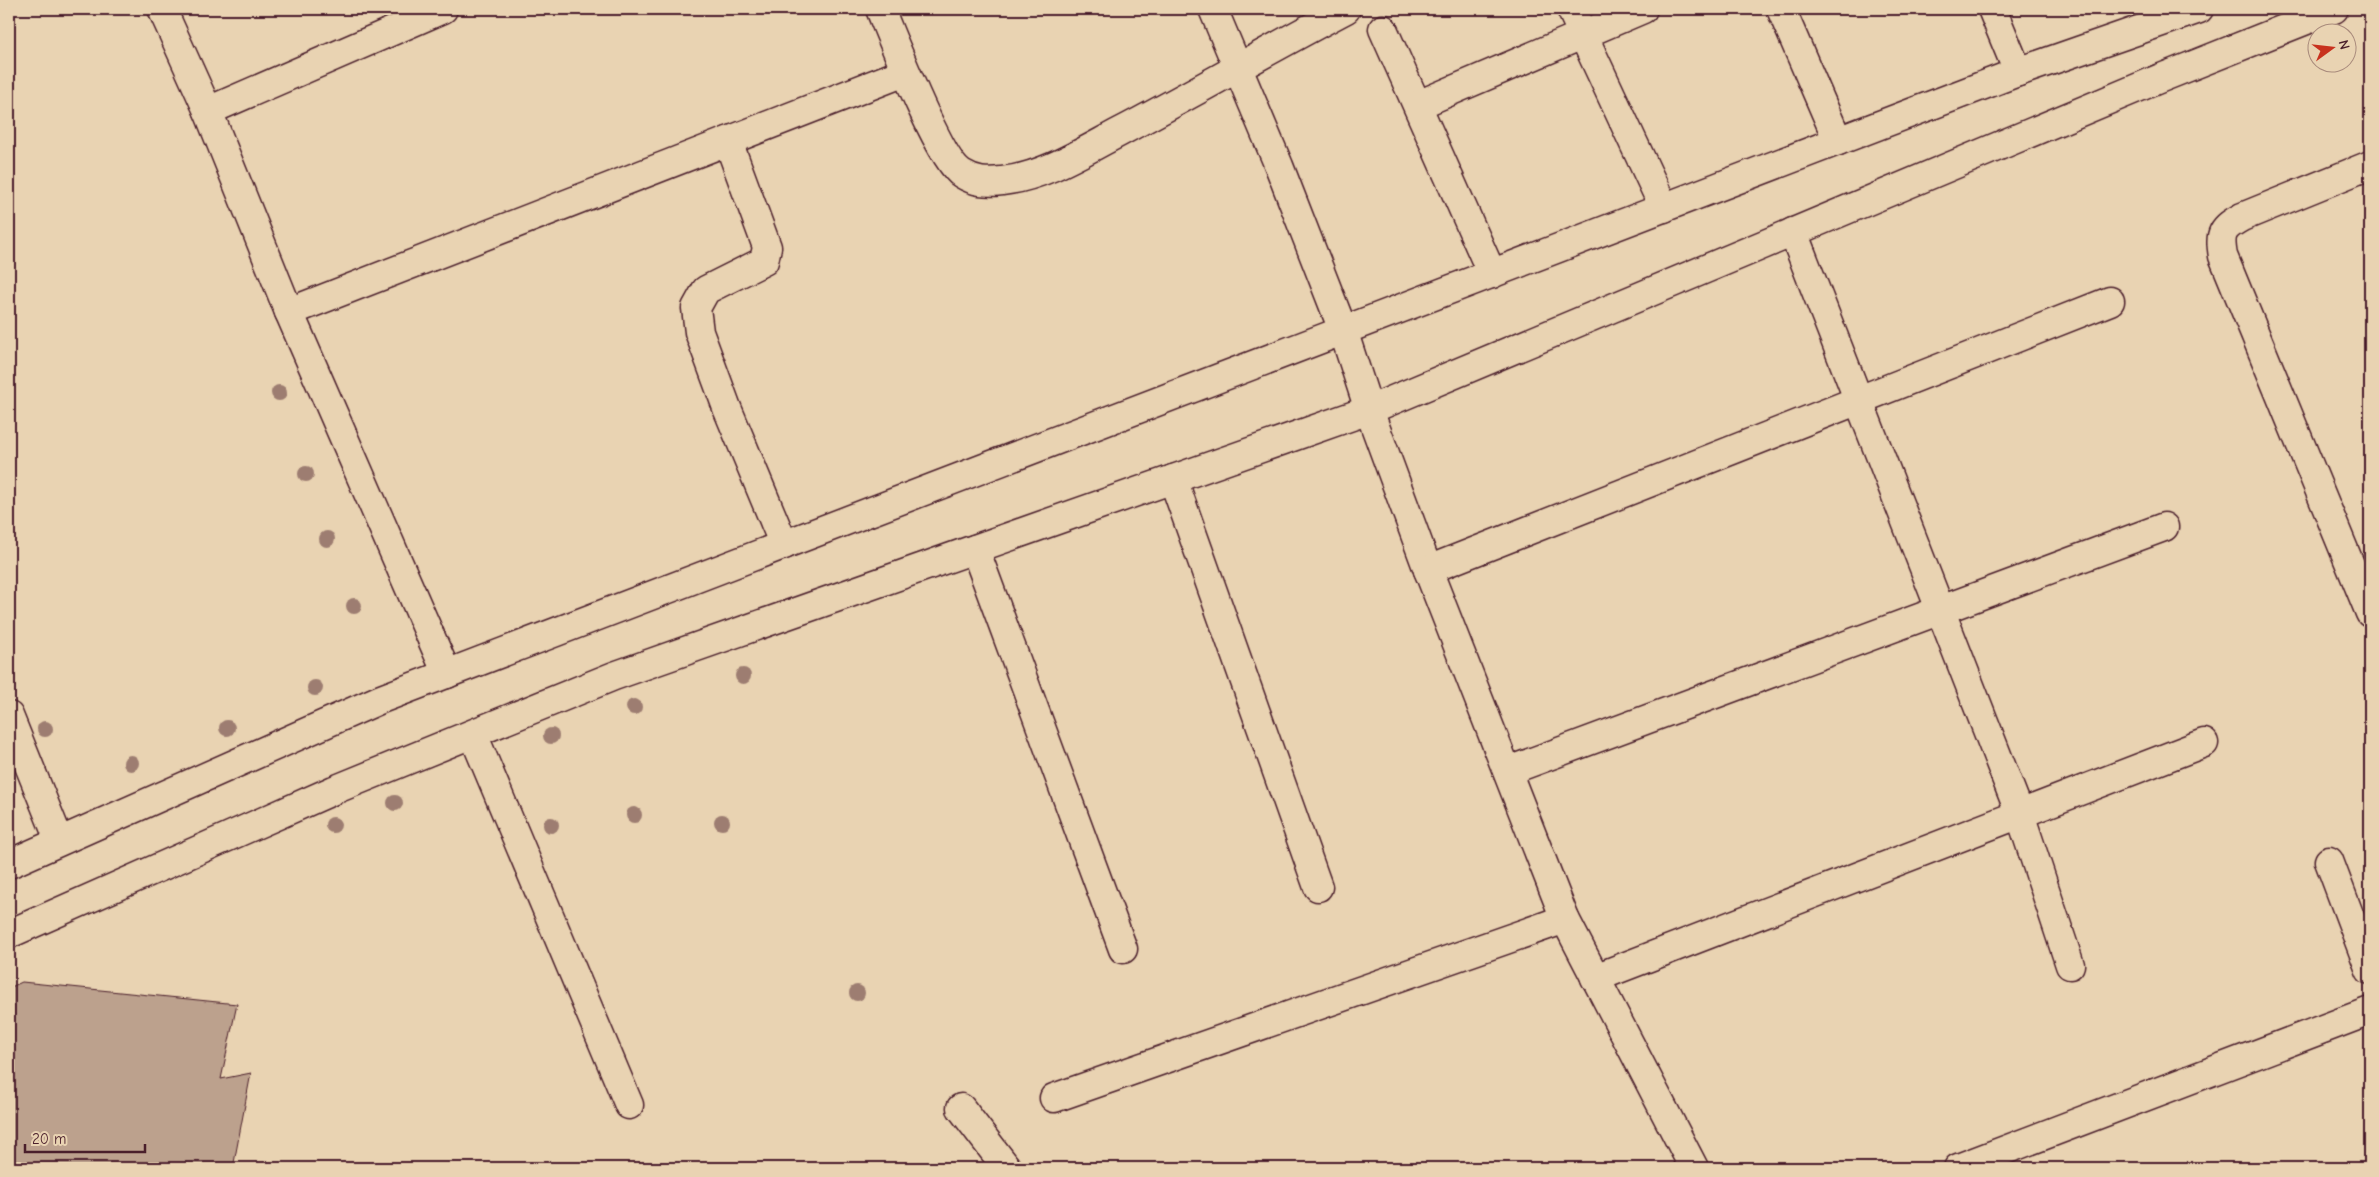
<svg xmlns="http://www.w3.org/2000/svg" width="2379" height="1177" font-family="'Comic Neue',sans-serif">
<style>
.building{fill:#bca18d;stroke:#4a1f2b}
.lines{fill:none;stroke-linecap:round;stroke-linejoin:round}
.minor-casing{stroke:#4a1f2b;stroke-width:31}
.tertiary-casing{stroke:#4a1f2b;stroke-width:31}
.minor{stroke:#e9d3b2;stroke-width:28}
.tertiary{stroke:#e9d3b2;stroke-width:28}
.tree{fill:#9d7d71}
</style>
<rect width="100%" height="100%" fill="#e9d3b2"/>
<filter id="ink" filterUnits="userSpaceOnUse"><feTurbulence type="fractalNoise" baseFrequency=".02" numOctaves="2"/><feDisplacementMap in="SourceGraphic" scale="10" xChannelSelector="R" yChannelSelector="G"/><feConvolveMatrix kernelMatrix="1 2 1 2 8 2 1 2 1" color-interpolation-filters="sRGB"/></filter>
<g filter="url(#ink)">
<!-- building -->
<polygon class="building" points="22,982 237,1004 221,1079 251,1073 233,1168 9,1168 9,988"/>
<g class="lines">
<defs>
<g id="minor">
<polyline points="162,9 208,111 289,312 447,674"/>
<path d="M 880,9 C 892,38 940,161 962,174 C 975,182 986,183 1002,181 C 1043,177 1084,151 1120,132 C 1196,92 1270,49 1346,9"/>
<polyline points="1213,9 1279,166 1343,330 1369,410 1428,570 1565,919 1694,1168"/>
<polyline points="1571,9 1664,208"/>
<polyline points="1781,9 1838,141"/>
<polyline points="1992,9 2018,72"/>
<polyline points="1383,29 1492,274"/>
<polyline points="1418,105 1643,9"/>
<polyline points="208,111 443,9"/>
<polyline points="728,141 767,247 764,261 706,290 696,308 699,332 727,408 784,545"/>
<path d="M 2370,165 L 2242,217 C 2222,228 2219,233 2223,256 L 2370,613"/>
<polyline points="1793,232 2020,814 2070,965"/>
<polyline points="289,312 905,72"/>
<polyline points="1173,479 1318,887"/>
<polyline points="975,549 1123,949"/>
<polyline points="1428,570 2110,301"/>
<polyline points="9,716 59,840"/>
<polyline points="473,734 629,1105"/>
<polyline points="1508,771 2164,527"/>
<polyline points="2329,861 2370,970"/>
<polyline points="1595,978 2204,743"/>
<polyline points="1054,1098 1565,919"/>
<polyline points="961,1108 1007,1168"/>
<polyline points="1958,1168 2370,1011"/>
</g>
<g id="tertiary">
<polyline points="9,864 381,699 2018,72 2199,9"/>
<polyline points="9,934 334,790 614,676 1369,410 2161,78 2334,9"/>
</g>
</defs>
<!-- minor casing -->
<use href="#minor" class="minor-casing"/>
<!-- tertiary casing -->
<use href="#tertiary" class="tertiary-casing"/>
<!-- minor -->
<use href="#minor" class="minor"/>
<!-- tertiary -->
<use href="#tertiary" class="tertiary"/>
</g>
<!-- trees -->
<g class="tree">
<circle cx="279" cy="393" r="8"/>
<circle cx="306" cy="474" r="8"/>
<circle cx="327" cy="539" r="8"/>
<circle cx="354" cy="606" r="8"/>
<circle cx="743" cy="676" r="8"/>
<circle cx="315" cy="688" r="8"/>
<circle cx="634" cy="707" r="8"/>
<circle cx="227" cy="728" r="8"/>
<circle cx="45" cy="729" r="8"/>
<circle cx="551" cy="736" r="8"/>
<circle cx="131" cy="763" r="8"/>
<circle cx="395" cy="803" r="8"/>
<circle cx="634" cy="815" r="8"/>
<circle cx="722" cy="822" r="8"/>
<circle cx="333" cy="825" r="8"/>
<circle cx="551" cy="825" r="8"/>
<circle cx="857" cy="993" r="8"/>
</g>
</g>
<!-- margin -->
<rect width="2379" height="1177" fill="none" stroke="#e9d3b2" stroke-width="30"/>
<rect x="15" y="15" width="2349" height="1147" fill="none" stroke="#4a1f2b" stroke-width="2" filter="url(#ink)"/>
<!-- north arrow -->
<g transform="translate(2332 48) rotate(75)"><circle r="24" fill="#e9d3b2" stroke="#a98b7c"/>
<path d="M0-4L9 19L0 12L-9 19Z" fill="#c8321e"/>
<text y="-8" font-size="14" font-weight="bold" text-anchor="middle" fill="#4a1f2b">N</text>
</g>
<!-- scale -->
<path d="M25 1144v8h120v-8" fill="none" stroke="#4a1f2b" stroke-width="2.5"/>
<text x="32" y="1144" font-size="15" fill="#4a1f2b" stroke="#e9d3b2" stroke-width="4" paint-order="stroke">20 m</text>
</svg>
